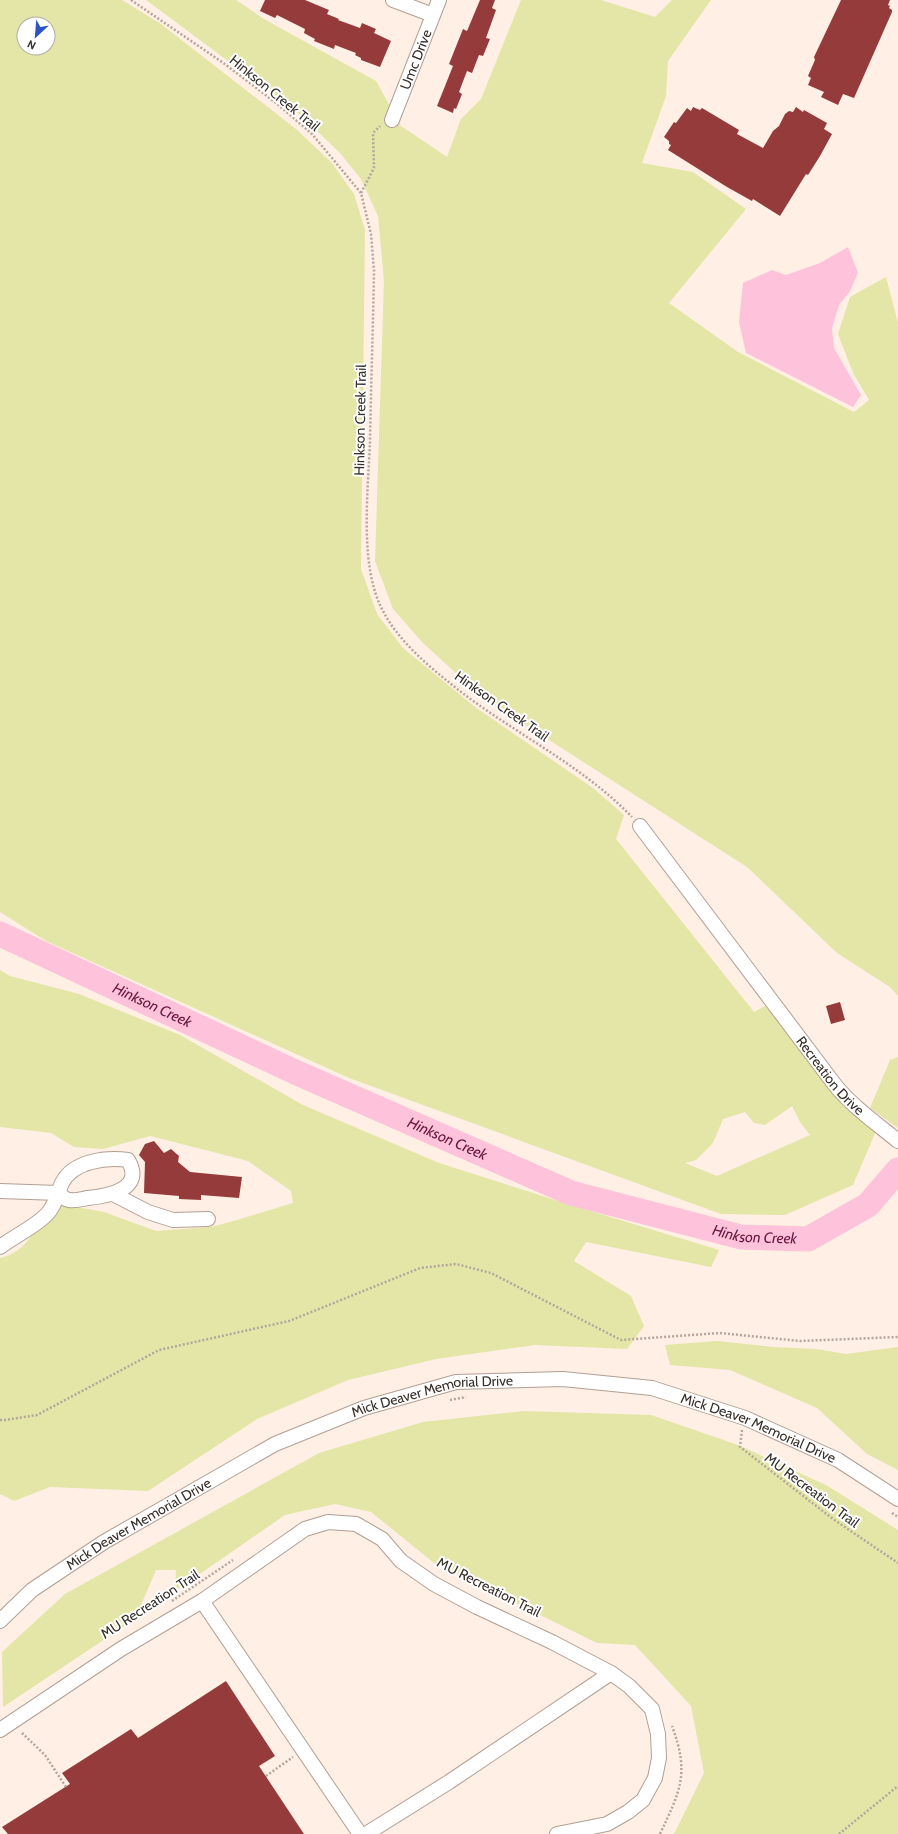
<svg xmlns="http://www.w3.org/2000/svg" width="898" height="1834" font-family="Cabin,sans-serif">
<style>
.green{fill:#e3e6a6;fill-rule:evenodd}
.water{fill:#fec3da}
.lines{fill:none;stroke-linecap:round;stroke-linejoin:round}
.river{stroke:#fec3da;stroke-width:25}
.building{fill:#953b3b}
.minor-casing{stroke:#b29f93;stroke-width:16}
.path{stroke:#b3a69e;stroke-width:2.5;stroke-dasharray:2 2;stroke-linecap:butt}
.minor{stroke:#fff;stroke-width:14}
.labels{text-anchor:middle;stroke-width:4;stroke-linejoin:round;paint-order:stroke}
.street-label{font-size:14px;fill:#362f2a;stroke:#fff}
.water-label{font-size:15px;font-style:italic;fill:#681641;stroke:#fff}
</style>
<rect width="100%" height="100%" fill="#ffefe5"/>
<!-- green -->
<g class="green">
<path d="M 0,0 L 122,0 L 161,24 L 296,129 L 332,163 L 354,194 L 365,230 L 361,569 L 377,614 L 403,648 L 475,707 L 593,788 L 624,815 L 616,839 L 754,1012 L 770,1003 L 843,1106 L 876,1131 L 853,1185 L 785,1215 L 721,1214 L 349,1078 L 46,941 L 0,912 ZM 24,24 L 48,24 L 48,48 L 24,48 ZM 792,1106 L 800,1122 L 810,1135 L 717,1176 L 685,1163 L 696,1160 L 713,1143 L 723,1119 L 745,1112 L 754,1123 L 765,1125 Z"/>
<polygon points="146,0 236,0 264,19 376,81 401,126 447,157 461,119 481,99 521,0 601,0 655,17 672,0 711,0 668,61 666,96 642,163 693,172 746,209 669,303 738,352 854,412 869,400 853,373 838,334 850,297 886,277 898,323 898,996 890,987 837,953 747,867 482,697 423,643 393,609 375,561 384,281 378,216 361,179 340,153 298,113"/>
<path d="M 0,970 L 10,976 L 79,994 L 180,1035 L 303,1105 L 439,1163 L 571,1205 L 719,1250 L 711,1267 L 586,1242 L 574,1261 L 631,1296 L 644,1326 L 627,1349 L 535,1345 L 436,1359 L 348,1380 L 257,1419 L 148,1491 L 50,1487 L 14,1501 L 0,1494 L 0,1258 C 27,1253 39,1224 50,1202 L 104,1212 L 156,1231 L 211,1227 L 237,1220 L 293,1203 L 291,1191 L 248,1161 L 150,1136 L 103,1149 L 74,1147 L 51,1133 L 0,1127 Z"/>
<polygon points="898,1057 898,1128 870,1108 890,1060"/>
<polygon points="717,1341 773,1347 817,1349 846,1354 898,1347 898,1470 867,1454 817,1408 730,1370 670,1365 665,1345"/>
<polygon points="524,1411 651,1415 738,1445 826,1485 898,1530 898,1834 674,1834 704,1773 691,1706 635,1645 597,1643 434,1563 371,1512 335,1504 285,1515 175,1591 176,1570 156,1570 135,1619 3,1707 2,1652 65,1594 319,1453 423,1422"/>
</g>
<!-- water -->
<polygon class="water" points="848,247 858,273 850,291 839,305 832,328 834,348 861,395 853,407 746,353 739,322 743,283 772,270 786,275 820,263"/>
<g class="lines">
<!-- river -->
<path class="river" id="s1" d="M 0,934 L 295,1072 L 571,1193 L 741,1237 L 808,1239 L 868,1205 L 898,1170"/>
</g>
<!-- building -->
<g class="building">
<polygon points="265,0 305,0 329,10 327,14 339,19 338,20 360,28 362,23 376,29 374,33 391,41 380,67 361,60 361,58 355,55 356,53 335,45 334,49 314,41 315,39 304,33 305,29 277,15 275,18 260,11"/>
<polygon points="480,0 495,0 492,8 496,10 486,38 490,39 483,56 479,55 472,73 467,71 459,92 462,94 456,109 454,108 453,113 437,106 453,66 449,64 463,29 467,31"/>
<polygon points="841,0 890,0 888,5 890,6 889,8 892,10 892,12 854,98 843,94 838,105 821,97 824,92 808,85 811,78 808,76 815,60 814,57"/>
<polygon points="693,107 700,110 702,108 739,130 737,134 763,148 773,131 779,126 785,114 789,111 793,112 796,107 803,112 804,110 827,123 824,129 832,134 820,156 808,175 806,174 780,216 753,199 752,201 727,187 668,150 671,145 669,144 669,141 664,137 674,122 676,123 687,108 691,111"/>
<polygon points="840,1002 845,1020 831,1024 826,1006"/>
<polygon points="154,1141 164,1153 171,1149 179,1156 178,1162 190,1172 242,1177 239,1198 201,1195 201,1200 179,1199 179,1196 144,1193 145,1162 139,1155 145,1144"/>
<polygon points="226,1681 275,1756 259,1766 304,1834 8,1834 2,1827 70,1784 62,1773 131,1729 138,1738"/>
</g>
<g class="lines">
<defs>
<g id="minor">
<polyline points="393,0 433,15"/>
<path id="s2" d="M 392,120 L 439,0"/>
<path id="s3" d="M 640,826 L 835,1085 C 853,1107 876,1123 898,1141"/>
<path d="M 0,1191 L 59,1193 C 62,1197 64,1199 69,1200 C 75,1201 82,1199 88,1198 C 109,1196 145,1189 128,1160 C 106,1157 73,1161 62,1183 C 57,1194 56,1204 48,1213 C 38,1225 13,1237 0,1247"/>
<polyline points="113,1194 148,1212 173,1220 208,1219"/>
<polyline points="202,1601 360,1834"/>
<path id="s4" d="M 0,1621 L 32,1590 L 104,1542 L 275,1444 L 364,1408 L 456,1382 L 563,1379 L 652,1388 L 745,1418 L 838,1460 L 898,1499"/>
<polyline points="0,1730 121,1649 202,1601 305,1529 328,1522 356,1524 382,1539 401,1561 434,1584 477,1607 552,1642 611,1673 629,1686 652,1709 658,1734 659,1758 655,1778 643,1800 628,1812 607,1824 557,1834"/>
<polyline points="366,1834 449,1782 611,1673"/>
</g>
</defs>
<!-- minor casing -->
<use href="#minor" class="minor-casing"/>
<!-- path -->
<g class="path">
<path d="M 131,0 L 222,62 L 276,103 L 312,134 L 361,193 L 371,234 L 374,271 C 373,328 371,385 370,442 C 368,492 359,567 383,611 C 398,640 426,664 451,684 C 509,731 580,763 632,817"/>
<polyline points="361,193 374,168 373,133 380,126"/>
<polyline points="450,1400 466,1397"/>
<polyline points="0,1420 5,1420 37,1415 159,1350 289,1321 420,1268 456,1264 491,1273 621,1340 720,1333 800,1341 898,1337"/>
<polyline points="742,1430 740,1447 744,1450 833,1519 898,1563"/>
<polyline points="892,1513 898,1517"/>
<polyline points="172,1601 233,1560"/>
<polyline points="22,1733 45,1755 66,1787"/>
<polyline points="266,1776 293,1757"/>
<path d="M 660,1834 C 680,1791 690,1774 672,1726"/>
<polyline points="839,1834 898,1786"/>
</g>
<!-- minor -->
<use href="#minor" class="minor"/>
</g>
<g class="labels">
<!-- street labels -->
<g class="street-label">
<text dy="5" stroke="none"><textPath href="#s2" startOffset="65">Umc Drive</textPath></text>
<text transform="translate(275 93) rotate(39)" y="5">Hinkson Creek Trail</text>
<text transform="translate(360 420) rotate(-89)" y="5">Hinkson Creek Trail</text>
<text transform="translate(502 706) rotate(35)" y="5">Hinkson Creek Trail</text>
<text dy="5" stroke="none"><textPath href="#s3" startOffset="314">Recreation Drive</textPath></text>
<text dy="5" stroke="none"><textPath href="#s4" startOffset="494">Mick Deaver Memorial Drive</textPath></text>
<text dy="5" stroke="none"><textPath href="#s4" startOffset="830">Mick Deaver Memorial Drive</textPath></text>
<text transform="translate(812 1490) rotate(37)" y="5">MU Recreation Trail</text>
<text dy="5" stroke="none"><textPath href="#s4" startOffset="170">Mick Deaver Memorial Drive</textPath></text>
<text transform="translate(489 1587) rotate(27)" y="5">MU Recreation Trail</text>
<text transform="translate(150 1604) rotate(-33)" y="5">MU Recreation Trail</text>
</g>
<!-- water labels -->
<g class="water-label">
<text dy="5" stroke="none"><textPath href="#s1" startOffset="168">Hinkson Creek</textPath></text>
<text dy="5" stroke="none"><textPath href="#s1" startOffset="492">Hinkson Creek</textPath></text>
<text dy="5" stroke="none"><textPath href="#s1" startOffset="816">Hinkson Creek</textPath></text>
</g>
</g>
<!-- north arrow -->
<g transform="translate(36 36) rotate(206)"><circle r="19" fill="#ffffff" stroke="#afacaa"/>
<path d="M0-3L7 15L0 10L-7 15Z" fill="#2e54c3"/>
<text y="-6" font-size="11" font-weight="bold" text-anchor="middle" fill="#362f2a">N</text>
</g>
</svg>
